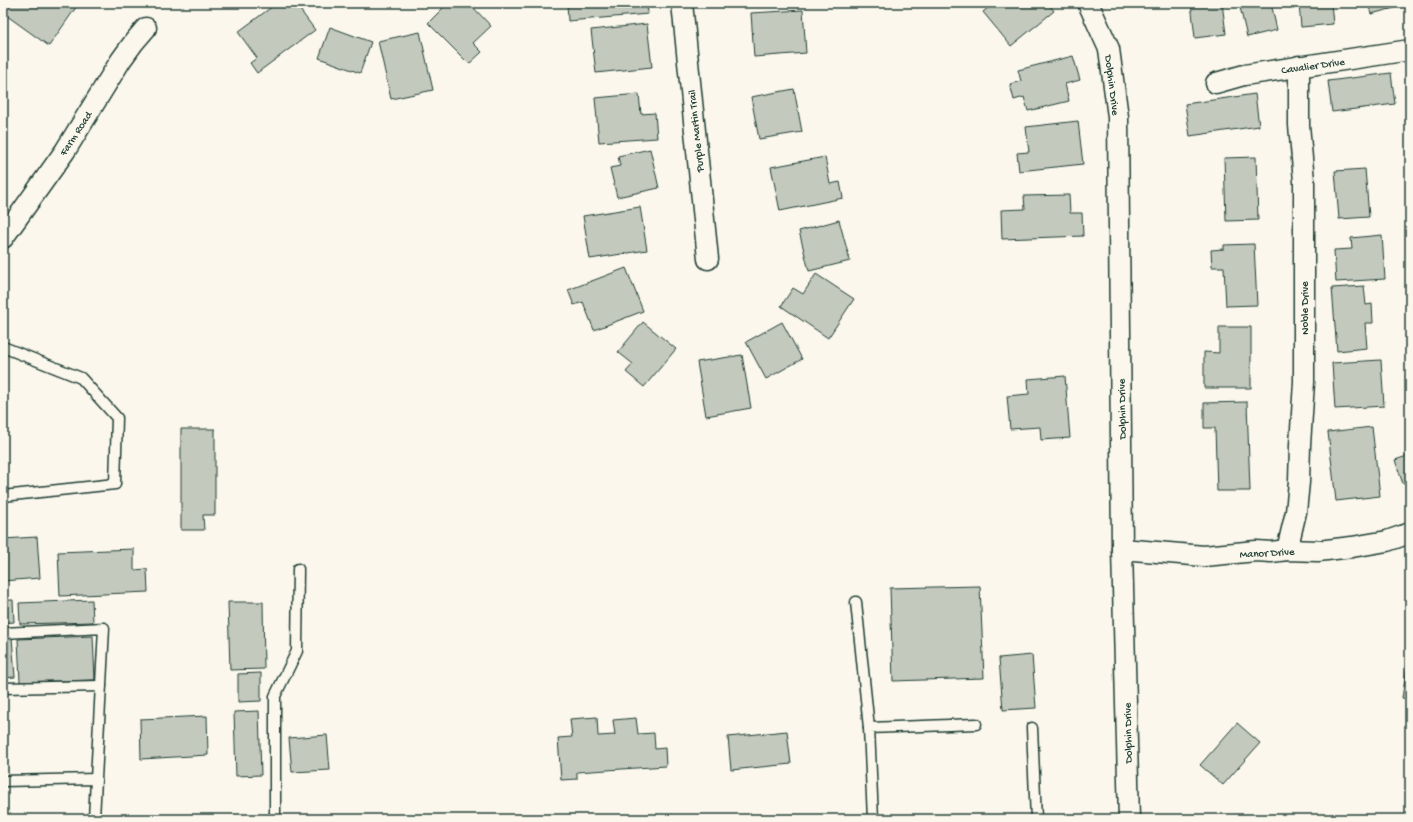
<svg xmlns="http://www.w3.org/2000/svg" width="1413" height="822" font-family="'Gochi Hand',sans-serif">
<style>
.building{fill:#c4c9be;stroke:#1f3d34}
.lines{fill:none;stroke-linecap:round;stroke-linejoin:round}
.lane-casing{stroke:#1f3d34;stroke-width:13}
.street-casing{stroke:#1f3d34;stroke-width:23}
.path{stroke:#1f3d34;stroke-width:2.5;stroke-dasharray:1 3;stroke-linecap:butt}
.lane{stroke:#fbf7ec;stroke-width:10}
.street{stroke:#fbf7ec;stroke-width:20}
.labels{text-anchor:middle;stroke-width:3;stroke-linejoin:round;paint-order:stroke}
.street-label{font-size:11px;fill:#1f3d34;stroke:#fbf7ec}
</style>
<rect width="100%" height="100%" fill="#fbf7ec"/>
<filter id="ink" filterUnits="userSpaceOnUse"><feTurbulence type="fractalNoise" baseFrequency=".025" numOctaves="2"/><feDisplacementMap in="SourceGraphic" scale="8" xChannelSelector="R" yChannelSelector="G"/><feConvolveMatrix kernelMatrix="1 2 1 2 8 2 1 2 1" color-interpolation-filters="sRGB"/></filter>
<g filter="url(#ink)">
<!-- building -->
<g class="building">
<polygon points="3,3 79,3 49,46 3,13"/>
<polygon points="277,3 295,3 315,30 257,73 250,63 257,58 238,32"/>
<polygon points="448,3 469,3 491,26 473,43 482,52 469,64 428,23"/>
<polygon points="567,3 647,3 648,14 568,21"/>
<polygon points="994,3 1048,3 1054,11 1011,46 983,12"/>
<polygon points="1191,3 1222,3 1226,34 1195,38"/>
<polygon points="1239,3 1271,3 1277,30 1247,37"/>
<polygon points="1299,3 1331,3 1333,24 1301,27"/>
<polygon points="1368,3 1410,3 1410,4 1371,14"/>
<polygon points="803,10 806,53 754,57 751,13"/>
<polygon points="647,24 652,67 596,73 591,30"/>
<polygon points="330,27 371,42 360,73 319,58"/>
<polygon points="420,32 433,90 391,99 378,41"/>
<polygon points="1073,56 1080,80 1065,84 1069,101 1028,111 1024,97 1014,100 1010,84 1021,81 1018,70"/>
<polygon points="1391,73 1395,104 1332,112 1328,81"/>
<polygon points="794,89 802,132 759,139 751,97"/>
<polygon points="639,94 641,114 655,113 657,138 599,142 595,98"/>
<polygon points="1255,94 1259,126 1190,136 1185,104"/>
<polygon points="1078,121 1083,164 1019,171 1017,153 1029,152 1026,127"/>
<polygon points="650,149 659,188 617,197 610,168 620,166 618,156"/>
<polygon points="825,157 830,184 840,182 843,198 780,211 771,167"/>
<polygon points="1256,157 1258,220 1226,221 1224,158"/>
<polygon points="1365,169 1369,217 1339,219 1335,171"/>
<polygon points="1069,195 1070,213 1082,213 1083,236 1002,239 1001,210 1025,209 1024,196"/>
<polygon points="640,207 647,250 590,259 583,216"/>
<polygon points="839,220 850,261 809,271 799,231"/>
<polygon points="1382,235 1385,279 1336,282 1334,250 1352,249 1351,238"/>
<polygon points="1254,244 1257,305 1226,306 1224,267 1212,267 1211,250 1224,249 1224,245"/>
<polygon points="626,268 643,311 594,330 583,302 574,305 568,290"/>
<polygon points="816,274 854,299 828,338 781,306 793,288 803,294"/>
<polygon points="1364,286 1366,305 1372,304 1373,323 1365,323 1367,348 1337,351 1332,288"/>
<polygon points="643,322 676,349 644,387 626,372 633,364 618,352"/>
<polygon points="782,322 802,359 766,379 746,342"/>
<polygon points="1219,327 1251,327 1251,388 1204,388 1204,352 1219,353"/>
<polygon points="742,355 751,408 706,416 697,362"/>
<polygon points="1381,360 1384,406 1335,409 1332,363"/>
<polygon points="1065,376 1070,438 1041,440 1040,427 1010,429 1007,396 1029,394 1028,379"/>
<polygon points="1247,402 1250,491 1217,491 1215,428 1204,428 1204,403"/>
<polygon points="1372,427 1380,496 1336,501 1328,432"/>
<polygon points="181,429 215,429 215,515 203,515 204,530 181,530"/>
<polygon points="1410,455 1410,482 1403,484 1395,460"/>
<polygon points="37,537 40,578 3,581 3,539"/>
<polygon points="134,549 134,570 147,569 148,592 60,596 58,552"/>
<polygon points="980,586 984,678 893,681 890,588"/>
<polygon points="3,600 13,600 14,622 3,623"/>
<polygon points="92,600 93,622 20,624 19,603"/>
<polygon points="228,602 263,602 264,669 230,670"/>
<polygon points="93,636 95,680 20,682 18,639"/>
<polygon points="12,637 15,677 3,678 3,638"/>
<polygon points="1409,654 1410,655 1410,699 1402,698"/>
<polygon points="1032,655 1036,708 1003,710 999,658"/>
<polygon points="261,673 261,701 238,702 238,674"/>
<polygon points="259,711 261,775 236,776 234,712"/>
<polygon points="207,716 208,755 141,759 140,719"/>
<polygon points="597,717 598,736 615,735 613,720 636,718 638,734 654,733 655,749 665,748 666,766 577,772 577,779 561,780 558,738 572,737 570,719"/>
<polygon points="1237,723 1260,743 1223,785 1200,765"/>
<polygon points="787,731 791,764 731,770 728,737"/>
<polygon points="327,735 330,770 292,772 289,738"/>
</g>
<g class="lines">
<defs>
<g id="lane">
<polyline points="3,347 81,378 117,418 115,484 3,496"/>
<polyline points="856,602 869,728"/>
<polyline points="3,633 104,628 96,779"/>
<polyline points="3,688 101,686"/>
<polyline points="1032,728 1036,819"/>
<polyline points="3,781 96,779 94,819"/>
<polyline points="275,819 275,696 297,651 298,569"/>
<polyline points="873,819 869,728 976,724"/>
</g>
<g id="street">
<polyline points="682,3 708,259"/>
<polyline points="1088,3 1109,49 1118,117 1122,549 1129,819"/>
<polyline points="1216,83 1244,75 1410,50"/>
<polyline points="3,238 65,151 121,60 134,42 146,28"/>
<polyline points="1122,549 1204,556 1256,551 1271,552 1287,550 1318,551 1352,547 1387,541 1410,533"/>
<polyline points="1287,550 1296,512 1299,482 1300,445 1304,382 1304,181 1299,125 1299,66"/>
</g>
</defs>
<!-- lane casing -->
<use href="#lane" class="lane-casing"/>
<!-- street casing -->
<use href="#street" class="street-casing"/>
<!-- path -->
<g class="path">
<polyline points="3,816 69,819"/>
<polyline points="890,817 1019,817"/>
<polyline points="1052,817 1107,819"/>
<polyline points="628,819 857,818"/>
</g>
<!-- lane -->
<use href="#lane" class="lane"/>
<!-- street -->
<use href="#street" class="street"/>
</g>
</g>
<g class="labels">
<!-- street labels -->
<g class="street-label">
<text transform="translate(1313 65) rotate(-8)" y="4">Cavalier Drive</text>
<text transform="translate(1113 85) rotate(83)" y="4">Dolphin Drive</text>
<text transform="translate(695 131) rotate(-96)" y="4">Purple Martin Trail</text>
<text transform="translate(75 133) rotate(-57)" y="4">Farm Road</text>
<text transform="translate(1304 308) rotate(-90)" y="4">Noble Drive</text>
<text transform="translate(1121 409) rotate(-91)" y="4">Dolphin Drive</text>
<text transform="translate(1267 552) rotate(-3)" y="4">Manor Drive</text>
<text transform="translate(1127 733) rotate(-91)" y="4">Dolphin Drive</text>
</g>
</g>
<!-- margin -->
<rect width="1413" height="822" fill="none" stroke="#fbf7ec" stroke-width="16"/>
<rect x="8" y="8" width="1397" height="806" fill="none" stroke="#1f3d34" stroke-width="1.5" filter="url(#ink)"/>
</svg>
